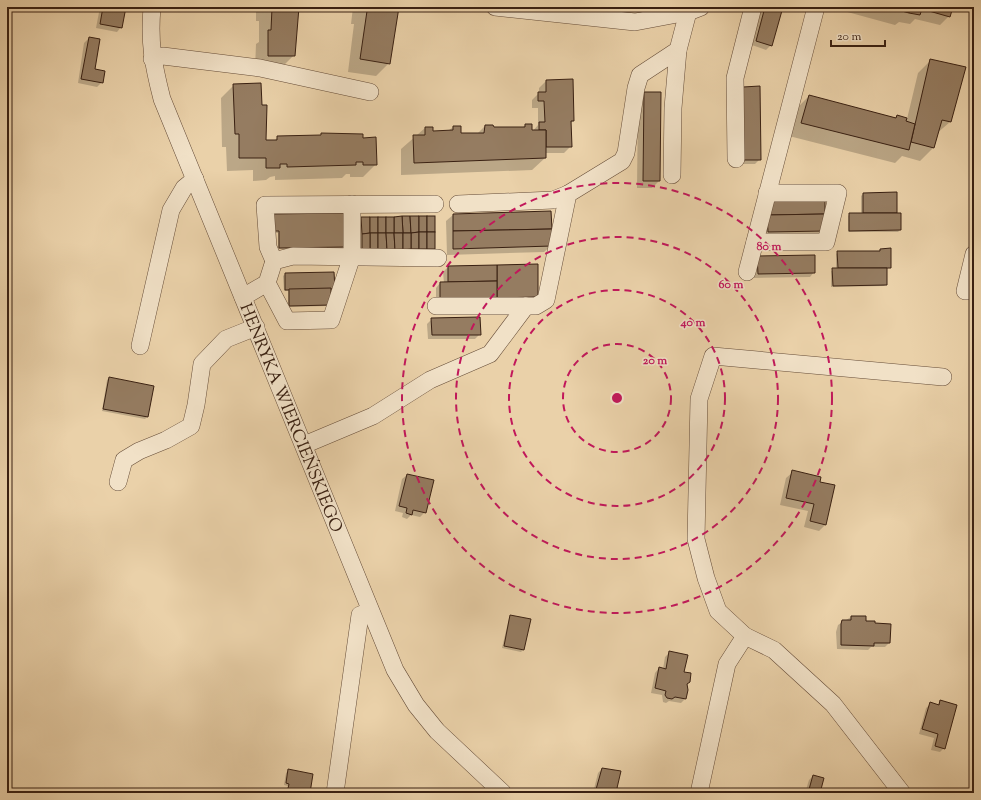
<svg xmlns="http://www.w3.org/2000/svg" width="981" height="800" font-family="'Sorts Mill Goudy',serif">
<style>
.shadow{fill:#0003}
.building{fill:#957c61;stroke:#392012}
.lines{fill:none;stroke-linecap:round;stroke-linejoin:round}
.minor-casing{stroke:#654c38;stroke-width:18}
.minor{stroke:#f1e1c7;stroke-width:17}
.ring{fill:none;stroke:#c2185b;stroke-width:2;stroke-dasharray:7 5}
.labels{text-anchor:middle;stroke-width:3;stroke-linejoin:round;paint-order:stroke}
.street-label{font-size:17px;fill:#392012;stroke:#f1e1c7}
.centre{fill:#c2185b;stroke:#f1e1c7;stroke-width:2}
.ring-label{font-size:12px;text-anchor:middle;font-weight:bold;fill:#c2185b;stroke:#f1e1c7;stroke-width:3;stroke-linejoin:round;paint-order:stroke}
</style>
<rect width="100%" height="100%" fill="#ead1a9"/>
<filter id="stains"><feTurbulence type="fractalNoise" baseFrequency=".005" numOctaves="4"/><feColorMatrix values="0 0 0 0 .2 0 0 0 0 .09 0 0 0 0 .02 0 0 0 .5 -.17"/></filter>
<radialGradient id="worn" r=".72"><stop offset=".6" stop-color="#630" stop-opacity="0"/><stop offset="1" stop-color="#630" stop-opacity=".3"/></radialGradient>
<!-- shadow -->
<g class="shadow">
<polygon points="100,7 125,7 121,27 117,32 96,28"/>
<polygon points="256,7 298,7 294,55 281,68 255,69 256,44 259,42 259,21 256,21"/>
<polygon points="353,7 398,7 389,63 376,76 348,72 354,24 351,24"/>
<polygon points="762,7 782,7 771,45 766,50 752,45"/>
<polygon points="829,7 952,7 949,16 940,25 915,19 910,24 899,22 895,25"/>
<polygon points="89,38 94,70 102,82 97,87 78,83 84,43"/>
<polygon points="931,60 950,122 936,134 933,148 920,161 902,156 895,163 789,136 796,109 809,96 896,118 897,117 907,119 918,73"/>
<polygon points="572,80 573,121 570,124 571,146 564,153 545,153 545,158 532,170 401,175 401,149 425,128 432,128 432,132 448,131 453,127 460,134 477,134 485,126 493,128 522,128 525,125 532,132 538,125 538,108 532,108 532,100 539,93 539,88 546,81"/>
<polygon points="234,85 261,106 265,141 274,141 278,137 362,139 376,164 363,177 350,177 350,174 346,174 342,178 275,180 275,176 270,177 266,180 253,181 253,170 227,171 226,147 222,147 221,98"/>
<polygon points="739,92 760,159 755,164 740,164"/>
<polygon points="645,93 659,181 652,188 637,188 638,100"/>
<polygon points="863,194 896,214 900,230 898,232 848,232 848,216 850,214 861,214 861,196"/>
<polygon points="763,204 824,231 820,235 764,236"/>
<polygon points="453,215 551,246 544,252 447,255 446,221"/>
<polygon points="269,217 344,246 342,248 278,249 278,233 269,233"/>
<polygon points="362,218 434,249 433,250 360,252 360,220"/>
<polygon points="890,249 890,267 886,269 886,284 884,286 831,287 831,271 836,269 836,254 838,252 878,252 880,250"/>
<polygon points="753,262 814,272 810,277 754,278"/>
<polygon points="537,265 537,297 533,301 436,304 436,288 440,283 444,283 443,272 448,267"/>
<polygon points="285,274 334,288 330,290 328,306 288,307 288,291 284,291 283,276"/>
<polygon points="432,319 480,334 475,339 428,339 427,324"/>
<polygon points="109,378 147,417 145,419 102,411 107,380"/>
<polygon points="793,472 819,482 826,524 819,531 804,527 808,511 780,505 786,478"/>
<polygon points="407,475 425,512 420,517 411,515 407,519 402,517 403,513 395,511 402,479"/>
<polygon points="511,616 523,650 521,652 502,648 509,618"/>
<polygon points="851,617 865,622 889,643 885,647 871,647 868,650 837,649 836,632 838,625"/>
<polygon points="670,652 683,673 686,685 685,699 681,703 669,701 666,703 663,702 662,695 651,693 655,673 659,668 663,669 665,657"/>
<polygon points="941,701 944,748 940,752 931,750 934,738 919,734 926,708 931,704 937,705"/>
<polygon points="602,769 616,789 618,793 593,793 598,773"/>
<polygon points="288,771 309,793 286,793 288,786 284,785 286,773"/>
<polygon points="813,776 819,793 805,793 809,780"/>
</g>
<!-- building -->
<g class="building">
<polygon points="103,7 126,7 122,28 100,24"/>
<polygon points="268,7 299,7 295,56 268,56 268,30 271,30 272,8"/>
<polygon points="364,7 399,7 390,64 360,59 367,11 363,11"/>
<polygon points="765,7 783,7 772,46 756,41"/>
<polygon points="887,7 910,7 909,13"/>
<polygon points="910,7 953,7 950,17 922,9 920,15 909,13"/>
<polygon points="89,37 100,39 95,69 105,71 103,83 81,79"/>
<polygon points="930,59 966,67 951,122 942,120 934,148 911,142"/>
<polygon points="573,79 574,121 571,121 572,147 546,147 546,130 539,130 539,122 545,122 544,101 538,101 538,92 546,92 546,80"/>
<polygon points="261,83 262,105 267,105 266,140 277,140 277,136 321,135 321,133 363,134 363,138 376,137 377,165 363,165 363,162 356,162 356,165 287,167 287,164 280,164 280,168 266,168 266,158 239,158 239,134 235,134 233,84"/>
<polygon points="760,86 761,160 744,160 743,87"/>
<polygon points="644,92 661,92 660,181 643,181"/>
<polygon points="809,95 896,118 897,115 907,118 906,121 915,124 909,150 801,123"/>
<polygon points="525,124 532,124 532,130 546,130 546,158 414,163 413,135 425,135 425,127 433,127 433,131 453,130 453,126 461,126 461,133 484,133 485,125 493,125 494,127 525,127"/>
<polygon points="897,192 897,213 863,213 863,193"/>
<polygon points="825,198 825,214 767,215 767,199"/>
<polygon points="551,211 552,229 453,231 453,214"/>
<polygon points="344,213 345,247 279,248 279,231 271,231 271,214"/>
<polygon points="849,213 901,213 901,230 849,231"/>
<polygon points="825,214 825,231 768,232 767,215"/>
<polygon points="402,216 410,216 411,233 403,233"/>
<polygon points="402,216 403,233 394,233 394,217"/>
<polygon points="410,216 419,216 419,232 411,233"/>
<rect x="419" y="216" width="8" height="16"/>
<rect x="427" y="216" width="8" height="16"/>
<polygon points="361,217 370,217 370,233 362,234"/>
<rect x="370" y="217" width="8" height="16"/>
<rect x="378" y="217" width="8" height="16"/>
<rect x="386" y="217" width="8" height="16"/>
<polygon points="552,229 552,246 453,249 453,231"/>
<polygon points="419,232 419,249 411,249 411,233"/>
<rect x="419" y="232" width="8" height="17"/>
<rect x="427" y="232" width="8" height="17"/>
<rect x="370" y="233" width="8" height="17"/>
<polygon points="370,233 370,250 362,250 362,234"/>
<polygon points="378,233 386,233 387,250 378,250"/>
<polygon points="386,233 394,233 395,250 387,250"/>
<polygon points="394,233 403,233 403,250 395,250"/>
<polygon points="403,233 411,233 411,249 403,250"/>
<polygon points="891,248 891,268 838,268 837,251 880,251 880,249"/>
<polygon points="815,255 815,273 758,274 757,256"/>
<polygon points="538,264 538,297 497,298 497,265"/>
<polygon points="497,265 497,281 448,282 448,266"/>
<polygon points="832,268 887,268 887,285 833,286"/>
<polygon points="334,272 335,289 285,290 285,273"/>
<polygon points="497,281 497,298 440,300 440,282"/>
<polygon points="331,288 331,305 289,306 289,289"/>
<polygon points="480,317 481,335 432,335 431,318"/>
<polygon points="109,377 154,386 148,417 103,409"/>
<polygon points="792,470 821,477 820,482 835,485 826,525 810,521 814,504 786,498"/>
<polygon points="407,474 434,480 426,513 413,510 412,515 406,513 407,508 399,506"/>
<polygon points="510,615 531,619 524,650 504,646"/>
<polygon points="851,616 866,616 866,621 875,621 875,623 891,624 890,643 874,643 874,646 841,645 841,624 842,620 851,620"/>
<polygon points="669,651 688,655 684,672 691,673 690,682 687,684 688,690 686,699 675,697 672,699 667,698 665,695 666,691 655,688 659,667 666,669"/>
<polygon points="940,700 957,705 945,749 935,746 938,734 922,729 930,702 939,705"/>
<polygon points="602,768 621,771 617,788 620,789 619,793 595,793"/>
<polygon points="288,769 313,774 310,793 287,793 289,784 286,783"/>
<polygon points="813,775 824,778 820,793 822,793 808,793"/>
</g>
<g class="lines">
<defs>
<g id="minor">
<path id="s1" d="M 152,7 C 149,43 153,64 162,99 L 395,670 L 416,705 L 437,731 L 503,793"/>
<polyline points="495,7 635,22 688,12 701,7"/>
<polyline points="152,59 163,56 260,68 370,92"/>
<polyline points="736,159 735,78 753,7"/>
<polyline points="672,175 673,108 678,50"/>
<polyline points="458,204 553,200 568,194"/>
<polyline points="755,242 826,242 838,193 767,193"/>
<polyline points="974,254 965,291 974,291"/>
<polyline points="274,261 268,247 265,205 435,204"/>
<polyline points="747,272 816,7"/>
<polyline points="267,283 287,321 331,320 352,256 352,204"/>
<polyline points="243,297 267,283 274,261 293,256 438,258"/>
<polyline points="436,306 536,306 546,300 568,194 622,161 626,153 636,88 640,75 678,50 688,12"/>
<polyline points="140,346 171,210 184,188 195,179"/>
<polyline points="304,445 373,416 430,380 490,354 526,306"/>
<polyline points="118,482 124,460 139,451 166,440 191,426 196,405 202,364 226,339 256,327"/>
<polyline points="335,793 360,615 370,611"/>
<polyline points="699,793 727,664 745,636"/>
<polyline points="902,793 833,704 774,650 745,636 718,611 706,578 696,539 699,399 713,356 943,377"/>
</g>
</defs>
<!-- minor casing -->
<use href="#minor" class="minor-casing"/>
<!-- minor -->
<use href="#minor" class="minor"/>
</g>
<!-- distance rings -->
<g class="ring">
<circle cx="617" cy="398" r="54"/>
<circle cx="617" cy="398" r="108"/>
<circle cx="617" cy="398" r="161"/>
<circle cx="617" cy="398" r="215"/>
</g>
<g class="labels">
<!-- street labels -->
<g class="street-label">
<text dy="6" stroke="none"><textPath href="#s1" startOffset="437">HENRYKA WIERCIEŃSKIEGO</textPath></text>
</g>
</g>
<circle cx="617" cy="398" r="6" class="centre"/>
<g class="ring-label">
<text x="769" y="250">80 m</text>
<text x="731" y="288">60 m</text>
<text x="693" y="326">40 m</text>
<text x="655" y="364">20 m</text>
</g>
<!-- margin -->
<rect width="981" height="800" fill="none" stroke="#ead1a9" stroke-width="24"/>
<rect x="8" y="8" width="965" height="784" fill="none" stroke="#392012" stroke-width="2"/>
<rect x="12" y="12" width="957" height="776" fill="none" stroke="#392012"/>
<!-- scale -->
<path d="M831 40v6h54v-6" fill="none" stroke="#392012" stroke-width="2"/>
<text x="837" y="40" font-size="12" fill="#392012" stroke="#f1e1c7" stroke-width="3" paint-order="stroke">20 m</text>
<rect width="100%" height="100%" filter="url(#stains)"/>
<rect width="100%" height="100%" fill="url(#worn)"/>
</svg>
